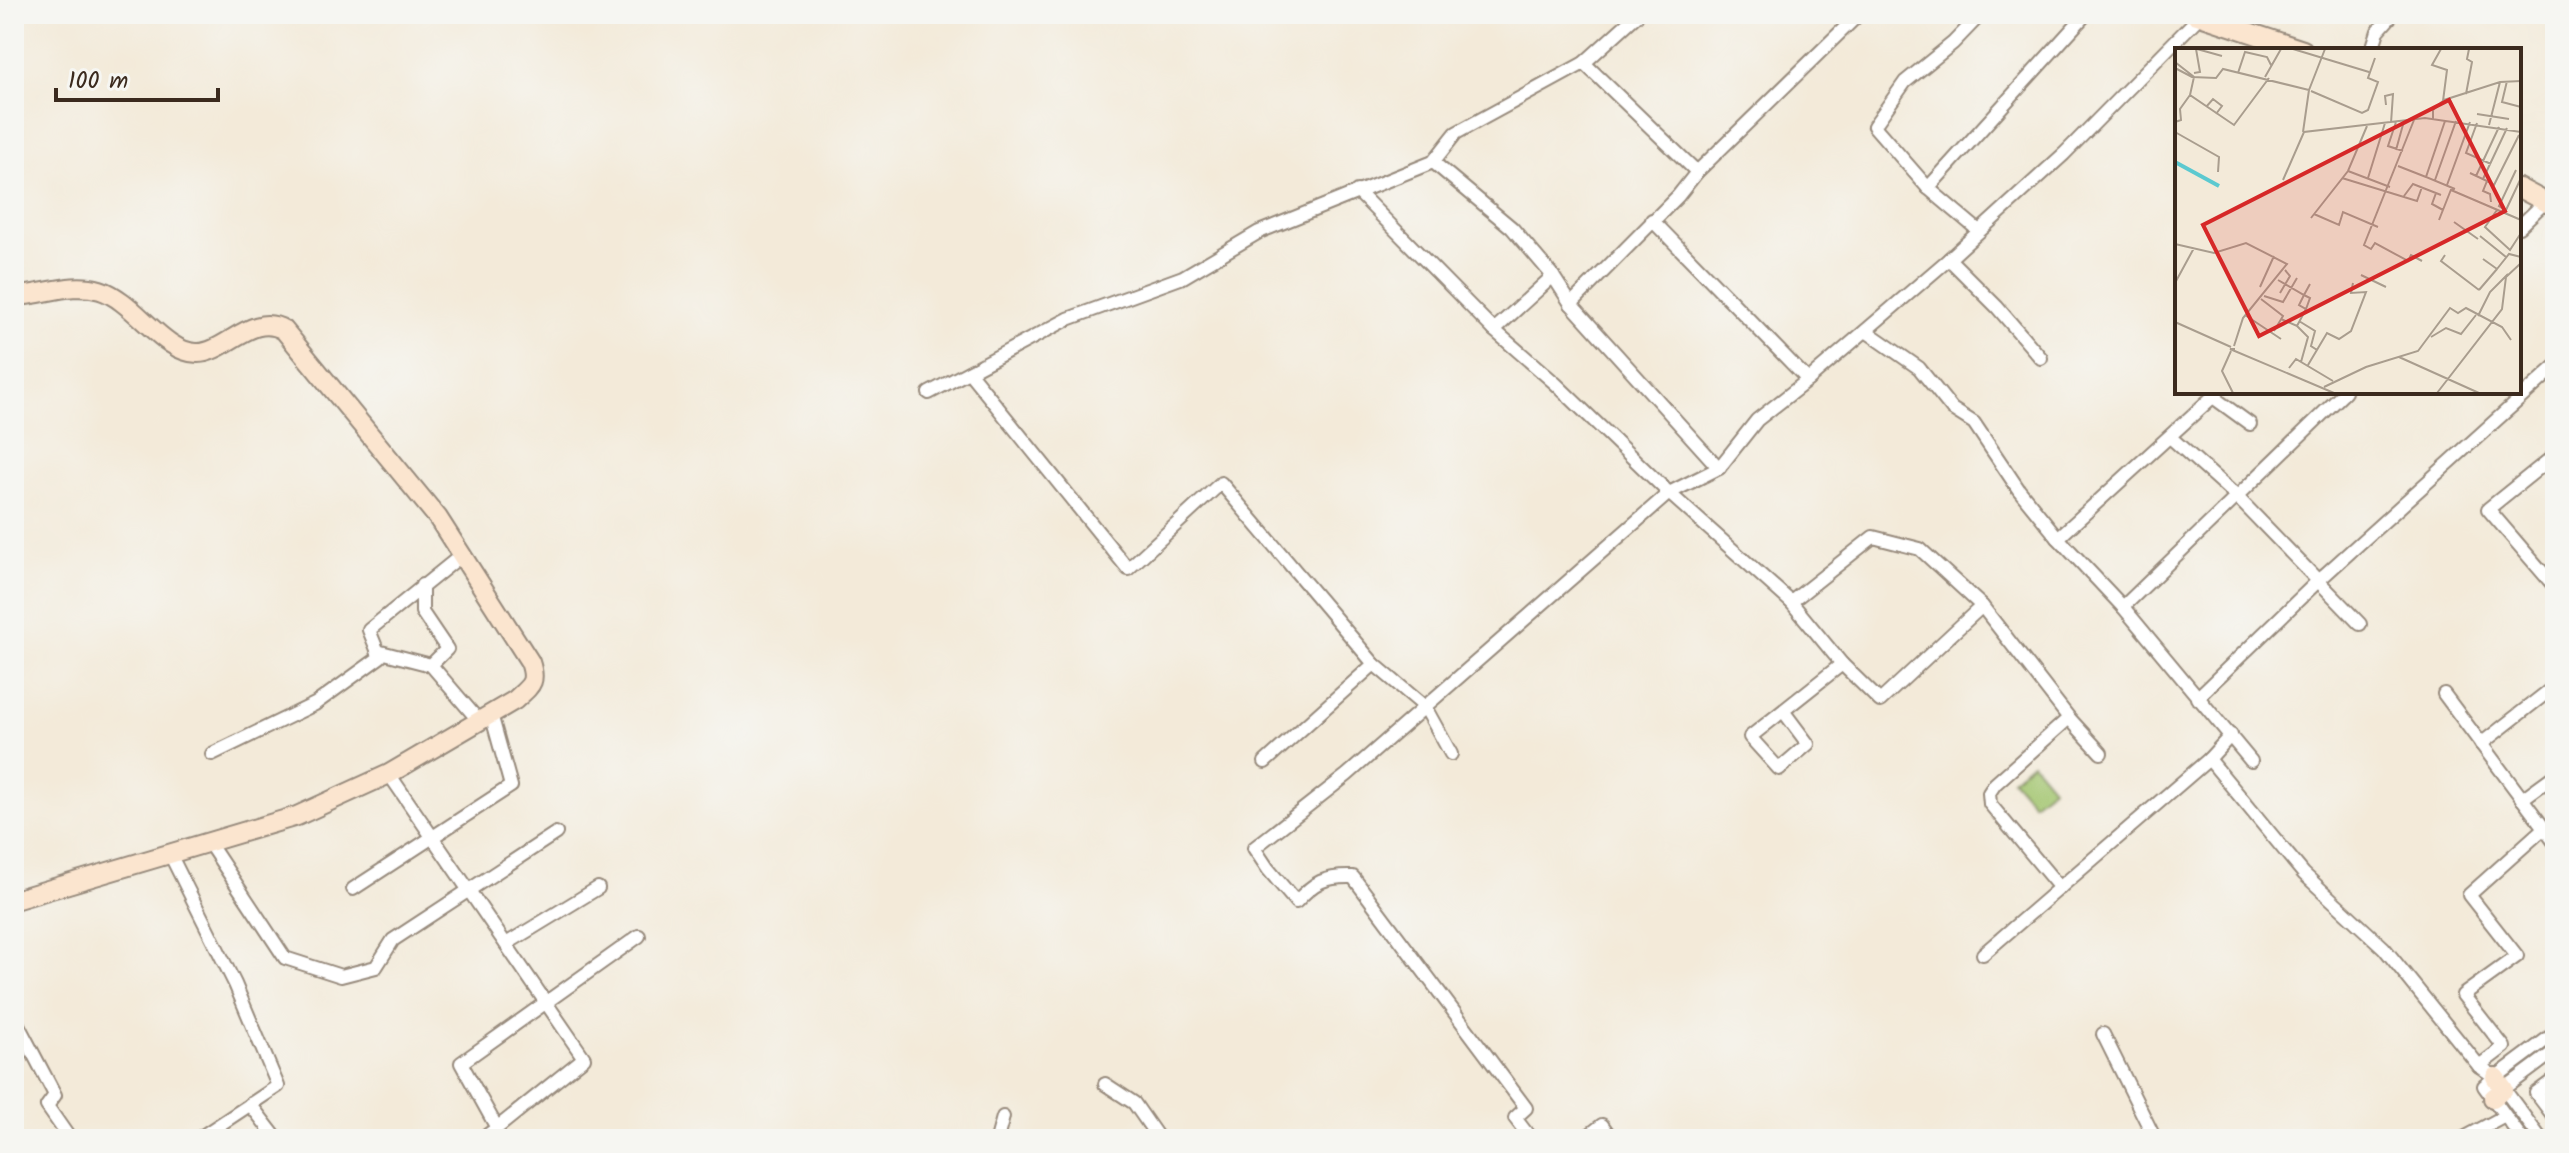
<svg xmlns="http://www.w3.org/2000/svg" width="2569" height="1153" font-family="Kalam,sans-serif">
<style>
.green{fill:#a1c46d;stroke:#6e7746;stroke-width:2}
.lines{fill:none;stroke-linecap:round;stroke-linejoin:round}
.street-casing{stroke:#978a7c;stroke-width:16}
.secondary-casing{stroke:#978a7c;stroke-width:22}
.street{stroke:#fff;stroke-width:12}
.secondary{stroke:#fbe5cf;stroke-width:18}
.inset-river{fill:none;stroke:#5cc9d0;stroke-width:4}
.inset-road{fill:none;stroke:#a99d8e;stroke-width:2}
.view{fill:#d62828;fill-opacity:0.15;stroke:#d62828;stroke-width:4}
.inset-edge{fill:none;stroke:#3b2a1e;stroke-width:4}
</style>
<rect width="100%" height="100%" fill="#f6f6f2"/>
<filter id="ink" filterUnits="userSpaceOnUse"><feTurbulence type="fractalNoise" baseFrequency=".0125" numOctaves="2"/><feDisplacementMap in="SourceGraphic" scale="16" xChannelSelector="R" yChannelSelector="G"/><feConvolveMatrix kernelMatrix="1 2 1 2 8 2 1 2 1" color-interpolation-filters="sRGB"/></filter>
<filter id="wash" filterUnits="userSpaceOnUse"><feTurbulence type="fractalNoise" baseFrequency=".006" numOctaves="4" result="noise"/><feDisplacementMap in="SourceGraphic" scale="32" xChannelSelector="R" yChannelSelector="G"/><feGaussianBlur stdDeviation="1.8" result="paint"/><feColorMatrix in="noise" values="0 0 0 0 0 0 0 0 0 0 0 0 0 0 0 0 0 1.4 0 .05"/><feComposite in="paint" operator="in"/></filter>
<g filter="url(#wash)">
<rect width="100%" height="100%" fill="#f3ead9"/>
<!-- green -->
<polygon class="green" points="2032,762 2053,787 2033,803 2012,779"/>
</g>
<g filter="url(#ink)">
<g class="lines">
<defs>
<g id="street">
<polyline points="2372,50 2378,31 2393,14"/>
<polyline points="1584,63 1697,172"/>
<polyline points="1433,162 1512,228 1553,276 1571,304 1719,468"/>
<polyline points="1928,188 2086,14"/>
<polyline points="1357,191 1494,330 1556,384 1669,493 1791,602 1842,664 1880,701 1982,606"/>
<polyline points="1652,220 1808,380"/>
<polyline points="2519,227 2546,201"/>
<polyline points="1979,231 1928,188 1874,126 1905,82 1953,43 1981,14"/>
<polyline points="1949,259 1997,307 2041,358"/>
<polyline points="1571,304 1678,196 1697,172 1859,14"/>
<polyline points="1494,330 1553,276"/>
<polyline points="1866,331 1919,368 1952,409 1974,423 2019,490 2058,538"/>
<polyline points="969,372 1128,569 1221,483 1374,664 1425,707 1451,754"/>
<polyline points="2218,392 2058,538 2123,607 2251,761"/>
<polyline points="929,393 1068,319 1183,277 1259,232 1433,162 1456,133 1584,63 1638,14"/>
<polyline points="2213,397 2250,424"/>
<polyline points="2170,437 2237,497 2360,624"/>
<polyline points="2555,455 2488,509 2555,587"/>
<polyline points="1791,602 1873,537 1920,549 1982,606 2069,718 2101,753"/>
<polyline points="2123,607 2345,392"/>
<polyline points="377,651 431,665 447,649 422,612 422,585"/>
<polyline points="431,665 479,721"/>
<polyline points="2444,694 2544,828 2469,895 2517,956 2463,995 2504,1047 2479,1066"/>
<polyline points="2197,698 2319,580 2555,367"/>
<polyline points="1784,712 1808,744 1779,769 1750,737 1842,664"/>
<polyline points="2481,744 2555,686"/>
<polyline points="212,754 315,704 380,657 369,630 463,554"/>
<polyline points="2209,759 2304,874 2384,948 2479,1066 2495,1077"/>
<polyline points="1265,762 1374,664"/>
<polyline points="389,774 584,1058 497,1128 461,1063 639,936"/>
<polyline points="2522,799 2555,775"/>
<polyline points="2544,828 2555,843"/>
<polyline points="209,843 285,958 341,976 376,967 393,940 556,833"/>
<polyline points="170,854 235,984 278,1086 198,1139"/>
<polyline points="2060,888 1990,804 1989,793 1995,784 2069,718"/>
<polyline points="353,889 511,786 491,714"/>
<polyline points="506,944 598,888"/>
<polyline points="1983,954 2209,759 2231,735"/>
<polyline points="14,1017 55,1095 47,1106 70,1139"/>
<polyline points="2103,1034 2155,1139"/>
<polyline points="2555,1079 2536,1093 2555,1118"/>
<polyline points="1105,1084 1134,1103 1159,1139"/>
<polyline points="250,1104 277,1139"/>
<polyline points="482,1139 497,1128"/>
<polyline points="997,1139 1003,1117"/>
<path d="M 1531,1139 L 1515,1118 L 1526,1108 L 1353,877 C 1325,876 1314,882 1296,902 L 1268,869 L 1254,848 L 1347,775 L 1669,493 L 1719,468 L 1757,420 L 1808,380 L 1949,259 L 2064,154 L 2200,16"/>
<polyline points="1584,1139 1602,1125 1612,1139"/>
<polyline points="2462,1139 2505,1116"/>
<polyline points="2522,1139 2484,1086 2555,1033"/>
<polyline points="2541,1139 2504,1089 2555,1051"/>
</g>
<g id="secondary">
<polyline points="2194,14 2303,50"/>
<polyline points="2519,188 2555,207"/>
<path d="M 14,296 C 43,296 70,281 100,290 C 134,300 164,354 198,353 C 225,353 253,311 284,330 L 438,518 L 530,662 C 537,683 531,685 515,700 L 389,774 L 297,816 L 14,900"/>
<polyline points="2493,1098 2504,1089 2495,1077"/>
</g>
</defs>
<!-- street casing -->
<use href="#street" class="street-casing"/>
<!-- secondary casing -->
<use href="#secondary" class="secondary-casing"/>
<!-- street -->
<use href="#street" class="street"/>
<!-- secondary -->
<use href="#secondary" class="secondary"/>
</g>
</g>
<!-- overview -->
<g transform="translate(2175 48)">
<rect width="346" height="346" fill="#f3ead9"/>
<path class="inset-river" d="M 0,114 L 44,138"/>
<path class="inset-road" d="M 22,1 L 47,8M 118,1 L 194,24M 266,1 L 257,17 L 272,22 L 268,53M 0,14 L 19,29 L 15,47 L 59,77 L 94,30M 0,20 L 17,29 L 41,30 L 48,21 L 134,42 L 128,84M 19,25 L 25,24 L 21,1M 63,25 L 70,4 L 92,9 L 96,17M 90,29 L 106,1M 332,33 L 327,54 L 346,59M 134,42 L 150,1M 136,43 L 187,65 L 193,62 L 203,34 L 193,30 L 200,10M 291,46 L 297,14 L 292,11 L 294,1M 211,57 L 210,48 L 218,46 L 216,75M 31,59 L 38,51 L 47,58 L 41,66M 302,66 L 334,71M 258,71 L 258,62 L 269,52 L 325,34 L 346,33M 239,72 L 189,197 L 196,201 L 200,195 L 233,213 L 236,207 L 247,213M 270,73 L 251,129 L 280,141M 0,74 L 6,72 L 5,61 L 15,47M 221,74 L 213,98 L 228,103M 302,75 L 291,105 L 316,116M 314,77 L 325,34M 0,84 L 44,109 L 43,124M 221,102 L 229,73M 223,118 L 251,129M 341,122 L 324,158 L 331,162 L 346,130M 173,123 L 215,139M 295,125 L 312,133 L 308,143 L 315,146 L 316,154M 301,128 L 324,79M 167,130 L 242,153 L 247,139M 193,130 L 210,75M 308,131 L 332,80M 108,132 L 129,84 L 250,70 L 346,84M 260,132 L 281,73M 312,133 L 319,137 L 344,87M 272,137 L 295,74M 276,142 L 346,172M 261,145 L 257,156 L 268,162M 229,148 L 238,136 L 266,147M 322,162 L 310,179 L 335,202 L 346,185M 139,166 L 164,177 L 168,164 L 203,179M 136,170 L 173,123 L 192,78M 264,172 L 277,139M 279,174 L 303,191M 305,188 L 331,209M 0,196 L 39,205 L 71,195 L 112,216 L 68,270 L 59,298M 270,207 L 266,213 L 304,242M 308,211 L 322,221 L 334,206 L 346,209M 186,227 L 211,239M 103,232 L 129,247 L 135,250 L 131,261 L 124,257 L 129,247 L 135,236M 0,235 L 19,200M 85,239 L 99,208M 304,242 L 322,221M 105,245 L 115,228 L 110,222M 89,248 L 108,254 L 122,230M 86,251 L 108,268 L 99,283M 70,267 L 106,291M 303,268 L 315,244 L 333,226M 106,271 L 122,278 L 131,261M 124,273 L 140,283 L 136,298 L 142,302M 0,274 L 56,299M 122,278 L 133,289 L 126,314M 256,289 L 271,280 L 286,286 L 301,267M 60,301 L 55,301 L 159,345M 56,303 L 47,323 L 58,345M 224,309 L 304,345M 133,317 L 152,285 L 164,291 L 176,283 L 191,244 L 176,245 L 178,235M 114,320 L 121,311 L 158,333M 149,339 L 191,319 L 243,303 L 275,260 L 283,265 L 291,260 L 327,279 L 336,292M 262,345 L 327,261 L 331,229 L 346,215"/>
<path class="view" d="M 274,52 L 330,163 L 84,288 L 28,177 Z"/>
<rect width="346" height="346" class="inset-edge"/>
</g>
<!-- margin -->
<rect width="2569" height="1153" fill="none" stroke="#f6f6f2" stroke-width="48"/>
<!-- scale -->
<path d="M56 88v12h162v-12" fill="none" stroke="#3b2a1e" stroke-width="4"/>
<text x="68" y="88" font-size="24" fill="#3b2a1e" stroke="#f6f6f2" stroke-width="6" paint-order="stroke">100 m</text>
</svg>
